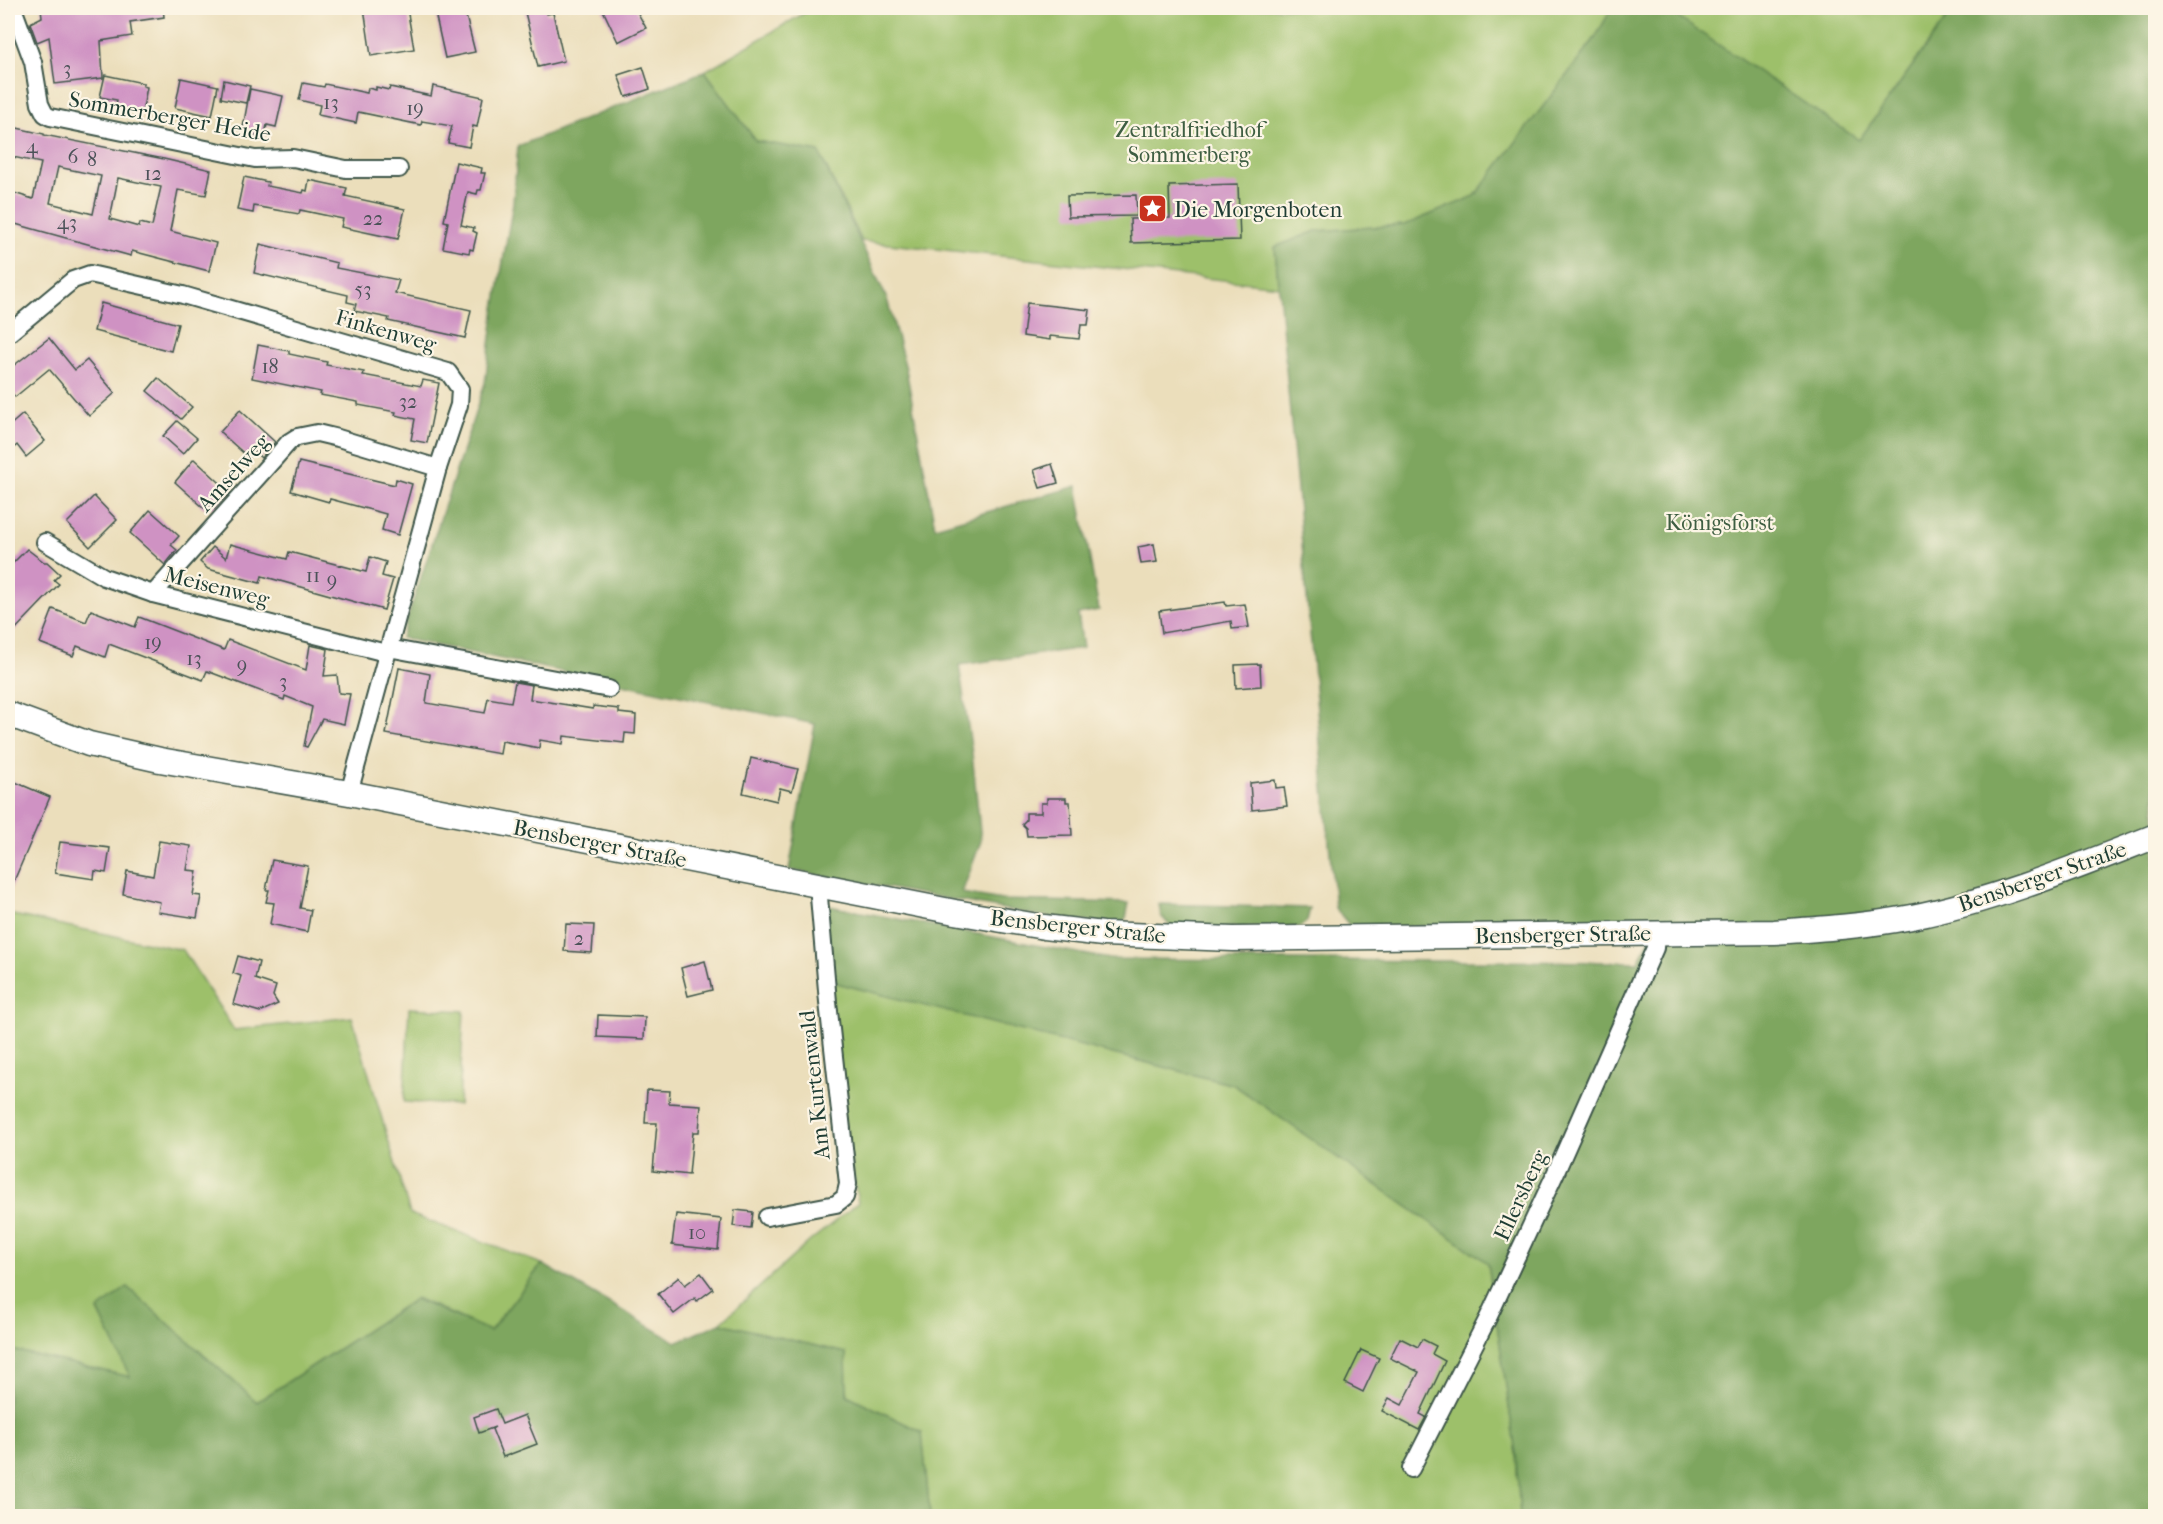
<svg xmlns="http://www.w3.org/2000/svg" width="2163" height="1524" font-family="'IM FELL French Canon',serif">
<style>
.green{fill:#9dc06a;stroke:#5e7e4f;stroke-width:1.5}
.forest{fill:#7ea65e;stroke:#4e7249;stroke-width:1.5}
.building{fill:#cf92c3;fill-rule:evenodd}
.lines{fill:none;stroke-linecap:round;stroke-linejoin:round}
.street-casing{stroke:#3e5548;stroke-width:20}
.secondary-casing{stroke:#3e5548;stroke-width:27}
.street{stroke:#fff;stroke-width:16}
.secondary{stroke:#fff;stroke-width:24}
.labels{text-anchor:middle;stroke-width:4.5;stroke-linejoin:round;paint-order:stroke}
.number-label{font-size:20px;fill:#4b5258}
.street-label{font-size:22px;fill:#1f3d34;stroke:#fcf5e5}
.park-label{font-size:22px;fill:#3e5e42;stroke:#fcf5e5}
.poi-label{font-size:22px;fill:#1f3d34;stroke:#fcf5e5;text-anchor:start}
</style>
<rect width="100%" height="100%" fill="#fcf5e5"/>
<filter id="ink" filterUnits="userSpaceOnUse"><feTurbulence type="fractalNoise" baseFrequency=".0167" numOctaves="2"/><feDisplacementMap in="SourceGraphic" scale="12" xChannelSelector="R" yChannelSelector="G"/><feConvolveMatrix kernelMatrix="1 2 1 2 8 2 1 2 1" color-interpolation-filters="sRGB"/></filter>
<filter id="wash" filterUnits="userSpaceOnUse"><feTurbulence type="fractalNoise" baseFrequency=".008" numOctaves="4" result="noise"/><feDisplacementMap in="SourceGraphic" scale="24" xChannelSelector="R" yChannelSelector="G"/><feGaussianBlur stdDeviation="1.35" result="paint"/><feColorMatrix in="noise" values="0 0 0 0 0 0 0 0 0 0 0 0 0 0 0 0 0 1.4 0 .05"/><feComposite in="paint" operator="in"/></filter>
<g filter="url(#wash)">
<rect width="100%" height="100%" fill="#ebdebb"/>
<!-- green -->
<g class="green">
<polygon points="813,8 1612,8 1595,38 1475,196 1405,225 1316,231 1275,247 1278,286 862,241 819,152 756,141 705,71"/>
<polygon points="1664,8 1954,8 1859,140"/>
<polygon points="8,914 183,950 234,1030 352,1017 410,1214 542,1264 490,1331 416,1298 257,1402 127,1287 98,1311 131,1377 8,1349"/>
<polygon points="821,979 1234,1085 1488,1263 1516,1454 1520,1516 930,1516 922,1432 847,1395 846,1353 720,1323 810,1241 858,1203"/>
<polygon points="409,1008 464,1011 459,1105 404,1102"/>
</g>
<!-- forest -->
<g class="forest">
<polygon points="1612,8 1664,8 1859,140 1954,8 2155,8 2155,1516 1520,1516 1516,1454 1488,1263 1234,1085 821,979 818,904 1110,959 1638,962 1657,924 1351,927 1335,908 1275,247 1316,231 1405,225 1475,196 1595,38"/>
<polygon points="705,71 756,141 819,152 887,299 906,369 935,527 1077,486 1099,610 1078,614 1083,648 959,665 972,753 981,841 962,893 1002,900 1129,903 1126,918 1121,923 1113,925 1036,915 789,870 815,724 401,638 485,383 494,314 513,203 518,146"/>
<polygon points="1159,904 1310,908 1307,921 1300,927 1172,928 1161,916"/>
<polygon points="542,1264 676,1342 720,1323 846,1353 847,1395 922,1432 930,1516 8,1516 8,1349 130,1377 98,1310 127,1287 257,1402 415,1299 490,1331"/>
</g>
<g id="blocks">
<!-- building -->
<g class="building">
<polygon points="41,8 163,8 164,17 130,22 132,36 101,41 103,78 55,84 49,37 37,42 30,23 42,17"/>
<polygon points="364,8 407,8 414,49 371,56"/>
<polygon points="434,8 464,8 475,52 445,58"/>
<polygon points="524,8 546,8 547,14 553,13 564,61 538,67"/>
<polygon points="602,8 635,8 646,28 618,42"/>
<polygon points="643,67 650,89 626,97 618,75"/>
<polygon points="105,75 143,83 143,86 147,87 142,113 116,107 117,100 100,97"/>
<polygon points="181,78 218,86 212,116 175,108"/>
<polygon points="224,80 250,86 246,103 221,98"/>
<polygon points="303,83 324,87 325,84 367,93 368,88 376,90 376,87 389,90 390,87 431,96 433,86 483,97 477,127 473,126 469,147 448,143 452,126 422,121 421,125 358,112 356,123 318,115 320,105 299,100"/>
<polygon points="250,89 283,96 276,127 267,125 264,138 242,133"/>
<path d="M 8,126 L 44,134 L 44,135 L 164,159 L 211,170 L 206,195 L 178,190 L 170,231 L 216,243 L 209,271 L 132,251 L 131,256 L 8,222 L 14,193 L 33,199 L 41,163 L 8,156 ZM 58,167 L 101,176 L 93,214 L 50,203 ZM 118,178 L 161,187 L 152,226 L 140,223 L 139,227 L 110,219 Z"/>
<polygon points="456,162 482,168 481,173 485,173 481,190 478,190 477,194 468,192 461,225 474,228 473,231 477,233 473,250 470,249 469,253 443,248 448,222 444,221"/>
<polygon points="244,177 268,182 267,186 303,193 304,190 307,191 309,180 347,188 345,196 405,209 398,239 341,227 343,219 300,210 299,214 254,206 253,213 237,210"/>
<polygon points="1238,184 1240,240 1131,243 1130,219 1170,218 1169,186"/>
<polygon points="1136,195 1137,216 1068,217 1067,196"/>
<polygon points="260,244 337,263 336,268 399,280 395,293 471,310 465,338 388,321 389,318 354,311 356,304 347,302 348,295 254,273"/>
<polygon points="101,303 178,324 171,351 94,331"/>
<polygon points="1027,303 1090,310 1088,325 1081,325 1079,339 1050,336 1050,340 1023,336"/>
<polygon points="49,338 75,370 87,360 115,393 89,416 49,369 15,397 8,388 8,370"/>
<polygon points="258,345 289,351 289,354 327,362 326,365 364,372 363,375 421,386 423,380 439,383 427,443 411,440 415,419 395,415 396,412 358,405 358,402 320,395 321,392 252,378"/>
<polygon points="158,378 192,407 181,419 147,391"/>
<polygon points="240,410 275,442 261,458 255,452 249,458 220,432"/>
<polygon points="23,414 45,441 26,457 17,445 8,453 8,427"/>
<polygon points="177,421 197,438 183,454 163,436"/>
<polygon points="194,459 230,492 214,509 208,504 204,508 175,482"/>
<polygon points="299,462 395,485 396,479 412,484 398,535 382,530 386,514 330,499 329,502 291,491"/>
<polygon points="1052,464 1058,483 1040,488 1034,470"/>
<polygon points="94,496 117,520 90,547 67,523"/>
<polygon points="150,510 179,536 171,545 177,550 165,565 130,533"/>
<polygon points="230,544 287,559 289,552 366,572 370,557 386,562 382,576 393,579 384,610 262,576 260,583 208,569 200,562 213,547 226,558"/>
<polygon points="1154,544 1157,562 1141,564 1138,547"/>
<polygon points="27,549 44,562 47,562 60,574 54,580 59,584 8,637 8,568"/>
<polygon points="1225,602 1226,606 1245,604 1249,627 1232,629 1231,621 1162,633 1159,611"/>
<polygon points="53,609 86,622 91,610 135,627 139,617 224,650 228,640 306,670 310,645 328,649 324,676 337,675 339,693 350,694 344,724 322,719 307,747 304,746 312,707 285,696 284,700 207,671 203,680 109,644 105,657 77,646 73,656 40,643"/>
<polygon points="1260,664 1261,686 1236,688 1235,665"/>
<polygon points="399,668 430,674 426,703 485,713 488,698 511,702 515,682 532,685 530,699 593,709 593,706 619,709 619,713 636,715 635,734 625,733 624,743 564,736 563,744 540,740 539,748 502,741 500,754 386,734"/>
<polygon points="751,758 798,769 792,791 780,788 777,801 743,793"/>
<polygon points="8,779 50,797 8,895"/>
<polygon points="1275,780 1276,788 1284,787 1287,806 1252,810 1250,783"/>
<polygon points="1047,798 1066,798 1066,802 1070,802 1072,835 1027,836 1026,828 1022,824 1026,820 1026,813 1041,813 1041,803 1047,803"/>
<polygon points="159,841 191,846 187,870 197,871 193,895 201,896 197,918 158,912 160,902 123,894 127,871 153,876"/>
<polygon points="60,842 110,848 106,873 95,871 94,879 55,873"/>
<polygon points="272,860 308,866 300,908 311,910 307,932 270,924 274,903 266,902 269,890 266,890"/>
<polygon points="566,924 594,925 592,953 564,951"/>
<polygon points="238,956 259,962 255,979 276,986 273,996 278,1004 260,1012 233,1004 241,976 233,973"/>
<polygon points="705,961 712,990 688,996 681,968"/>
<polygon points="598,1015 645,1017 644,1039 597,1037"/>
<polygon points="647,1090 670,1091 669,1103 701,1105 699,1132 693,1132 689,1175 653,1171 657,1123 645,1123"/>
<polygon points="735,1210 753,1212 751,1228 733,1226"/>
<polygon points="676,1214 721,1219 718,1250 672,1245"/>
<polygon points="701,1273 713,1289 697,1301 695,1298 674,1314 658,1294 679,1277 685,1285"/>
<polygon points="1400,1338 1418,1347 1422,1339 1436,1346 1432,1354 1445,1361 1420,1414 1426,1417 1419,1430 1382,1411 1389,1398 1402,1405 1419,1372 1390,1358"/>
<polygon points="1361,1350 1379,1358 1363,1392 1345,1383"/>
<polygon points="496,1409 502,1424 525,1415 537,1444 503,1457 492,1429 495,1427 479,1433 474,1417"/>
</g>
</g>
</g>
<g filter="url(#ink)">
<use href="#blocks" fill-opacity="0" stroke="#3e5548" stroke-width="1.5"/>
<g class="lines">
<defs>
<g id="street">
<polyline points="13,8 33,62 40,104 45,114 50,117 255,159 293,158 346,169 399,169"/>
<polyline points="8,334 73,280 90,274 183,295 448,372 460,389 459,405 438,468 349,793"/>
<polyline points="45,542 104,577 153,594 386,653"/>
<polyline points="153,594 274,459 289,442 297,437 317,433 338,438 438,468"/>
<polyline points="388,648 609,689"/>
<polyline points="767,1217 836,1204 845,1197 848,1184 828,1002 818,885"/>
<polyline points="1411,1469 1488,1318 1556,1172 1655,948 1656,934"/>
</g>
<path id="secondary" d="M 8,714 L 89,744 L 160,760 L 349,793 L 955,912 L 1044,927 L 1103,934 L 1233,939 L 1774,932 C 1820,929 1866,926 1912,917 C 1996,900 2076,867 2156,836"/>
</defs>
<!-- street casing -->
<use href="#street" class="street-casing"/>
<!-- secondary casing -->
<use href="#secondary" class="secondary-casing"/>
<!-- street -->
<use href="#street" class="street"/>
<!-- secondary -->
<use href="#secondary" class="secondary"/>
</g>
</g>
<!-- icons -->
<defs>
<symbol id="sight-square" viewBox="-11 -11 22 22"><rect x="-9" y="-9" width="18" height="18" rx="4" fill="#c8321e" stroke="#fcf5e5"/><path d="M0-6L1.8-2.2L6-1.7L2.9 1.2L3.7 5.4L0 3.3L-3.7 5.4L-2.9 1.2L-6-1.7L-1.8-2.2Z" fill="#fff"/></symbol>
</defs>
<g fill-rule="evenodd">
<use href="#sight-square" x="1136" y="192" width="33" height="33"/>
</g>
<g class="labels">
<!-- number labels -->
<g class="number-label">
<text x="67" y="75">3</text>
<text x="331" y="109">13</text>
<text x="415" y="115">19</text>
<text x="32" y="153">4</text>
<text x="73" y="163">6</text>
<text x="92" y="166">8</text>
<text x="153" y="180">12</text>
<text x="373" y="225">22</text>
<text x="67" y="229">43</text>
<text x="363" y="296">53</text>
<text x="270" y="373">18</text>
<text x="408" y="408">32</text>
<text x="313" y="582">11</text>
<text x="332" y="587">9</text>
<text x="153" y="649">19</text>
<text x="194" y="665">13</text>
<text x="242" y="672">9</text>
<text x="283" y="688">3</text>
<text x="579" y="945">2</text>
<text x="697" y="1239">10</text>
</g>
<!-- street labels -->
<g class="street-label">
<text transform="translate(170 116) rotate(10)" y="8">Sommerberger Heide</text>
<text transform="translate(386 330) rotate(16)" y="8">Finkenweg</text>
<text transform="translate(233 472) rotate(-48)" y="8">Amselweg</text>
<text transform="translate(217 586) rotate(14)" y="8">Meisenweg</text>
<text transform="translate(600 843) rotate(11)" y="8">Bensberger Straße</text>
<text transform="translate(2042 876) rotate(-19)" y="8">Bensberger Straße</text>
<text transform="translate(1078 926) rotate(6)" y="8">Bensberger Straße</text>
<text transform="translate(1563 934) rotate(-1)" y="8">Bensberger Straße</text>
<text transform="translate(814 1085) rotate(-96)" y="8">Am Kurtenwald</text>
<text transform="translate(1520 1195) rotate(-65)" y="8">Ellersberg</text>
</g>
<!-- park labels -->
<g class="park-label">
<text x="1189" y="137">Zentralfriedhof<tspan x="1189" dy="25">Sommerberg</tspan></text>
<text x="1720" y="530">Königsforst</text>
</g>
<!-- poi labels -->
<g class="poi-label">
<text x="1174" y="217">Die Morgenboten</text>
</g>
</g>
<!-- margin -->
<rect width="2163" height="1524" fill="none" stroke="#fcf5e5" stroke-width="30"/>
</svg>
